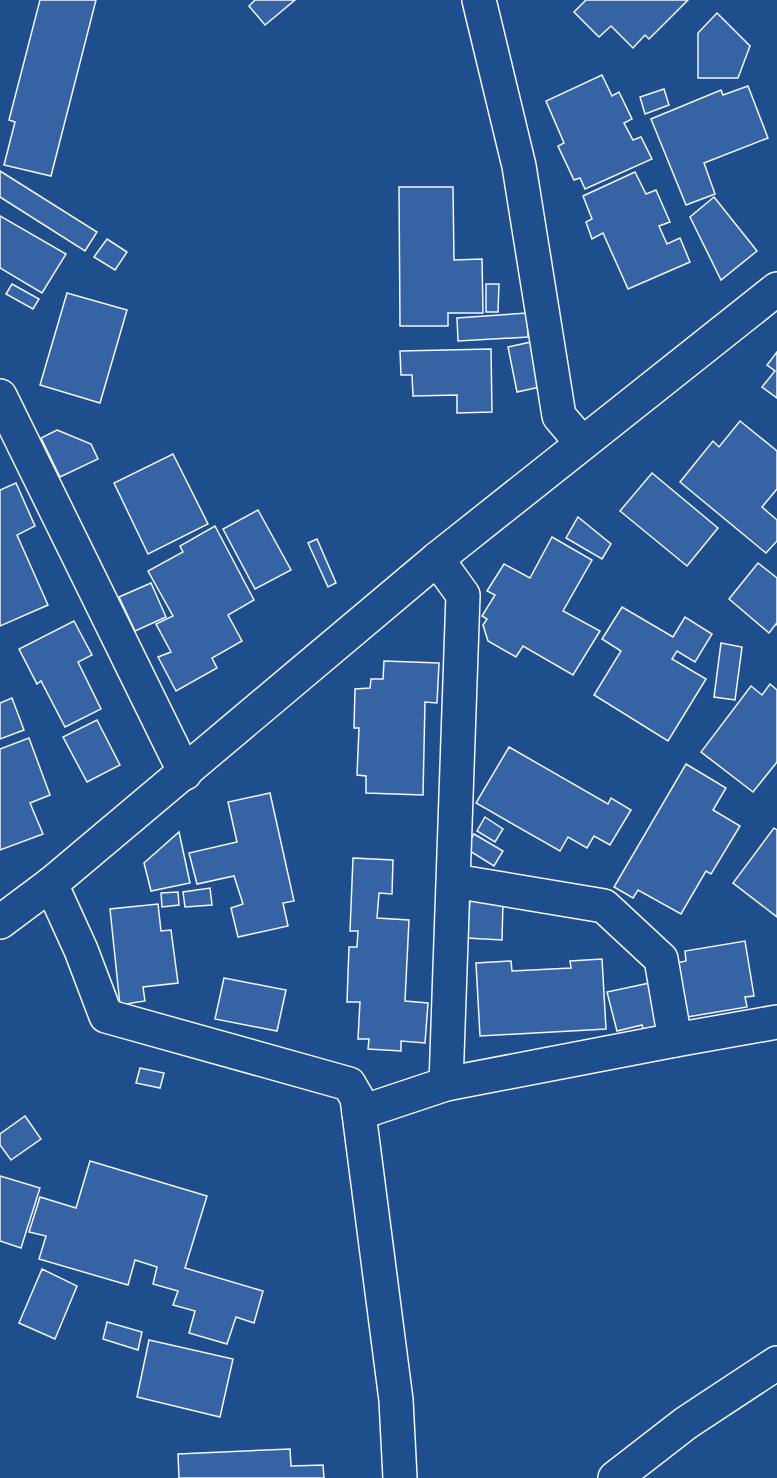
<svg xmlns="http://www.w3.org/2000/svg" width="777" height="1478" font-family="Cabin,sans-serif">
<style>
.building{fill:#3563a3;stroke:#f2f6ff;stroke-width:1.5}
.lines{fill:none;stroke-linecap:round;stroke-linejoin:round}
.minor-casing{stroke:#f2f6ff;stroke-width:36}
.tertiary-casing{stroke:#f2f6ff;stroke-width:36}
.minor{stroke:#1f4e8c;stroke-width:33}
.tertiary{stroke:#1f4e8c;stroke-width:33}
</style>
<rect width="100%" height="100%" fill="#1f4e8c"/>
<!-- building -->
<g class="building">
<polygon points="40,0 96,0 51,176 4,165 15,122 9,120"/>
<polygon points="255,0 295,0 265,25 249,6"/>
<polygon points="586,0 688,0 649,39 645,35 633,48 611,26 599,37 574,12"/>
<polygon points="717,13 750,46 738,78 698,78 698,33"/>
<polygon points="602,75 612,96 619,92 632,119 624,123 633,140 641,137 652,159 585,189 580,178 574,180 558,146 564,143 546,101"/>
<polygon points="748,86 768,138 704,163 715,194 686,205 651,119 721,90 723,95"/>
<polygon points="664,89 669,105 645,114 640,97"/>
<polygon points="0,171 97,232 85,251 0,197"/>
<polygon points="635,172 646,194 656,190 670,222 659,226 667,244 680,238 690,262 628,289 603,233 592,239 586,222 592,219 583,196"/>
<polygon points="399,187 453,187 454,260 482,259 483,313 448,313 448,326 400,326"/>
<polygon points="714,197 757,251 721,280 690,217"/>
<polygon points="0,216 66,254 42,293 0,268"/>
<polygon points="107,239 127,252 115,270 94,257"/>
<polygon points="12,284 39,299 33,309 6,294"/>
<polygon points="486,284 499,284 498,312 486,312"/>
<polygon points="67,293 127,310 100,403 40,385"/>
<polygon points="527,313 528,337 458,341 457,318"/>
<polygon points="531,342 540,387 517,392 508,347"/>
<polygon points="491,349 492,412 457,413 457,395 413,396 412,375 401,375 400,351"/>
<polygon points="777,352 777,398 762,387 775,371 767,365"/>
<polygon points="740,421 777,451 777,489 762,507 777,520 777,541 766,553 680,482 713,441 719,447"/>
<polygon points="57,430 91,444 98,459 60,477 41,438"/>
<polygon points="173,454 208,524 148,554 114,483"/>
<polygon points="652,473 718,528 687,566 620,511"/>
<polygon points="16,483 35,526 17,535 48,605 0,626 0,490"/>
<polygon points="258,510 291,570 255,589 223,529"/>
<polygon points="578,517 611,544 602,559 566,538"/>
<polygon points="215,526 254,600 228,615 242,641 212,658 217,668 176,691 158,657 171,652 156,624 173,616 148,571 183,552 180,546"/>
<polygon points="552,537 592,560 563,611 600,631 573,675 523,646 516,657 488,641 483,625 487,619 482,616 495,595 487,591 504,564 530,578"/>
<polygon points="317,539 336,583 328,587 308,543"/>
<polygon points="758,563 777,578 777,625 776,624 769,633 729,599"/>
<polygon points="151,583 166,617 135,631 119,597"/>
<polygon points="622,607 673,637 685,617 712,634 695,662 677,651 672,659 706,679 668,741 594,695 621,651 602,639"/>
<polygon points="74,621 92,655 78,662 101,709 65,727 41,681 37,684 19,649"/>
<polygon points="721,643 742,647 735,700 714,697"/>
<polygon points="384,661 439,663 437,703 425,702 423,795 366,793 366,776 357,775 359,728 354,728 355,689 370,688 371,679 383,679"/>
<polygon points="770,684 777,690 777,762 753,792 701,752 751,686 762,695"/>
<polygon points="12,698 24,730 0,739 0,703"/>
<polygon points="97,720 120,765 87,782 63,737"/>
<polygon points="29,738 50,795 30,803 43,834 0,850 0,749"/>
<polygon points="509,747 608,804 611,798 631,810 610,845 594,836 587,848 568,837 560,851 476,803"/>
<polygon points="686,764 726,788 713,810 740,826 711,874 706,871 681,914 638,890 633,898 614,887"/>
<polygon points="270,793 294,901 283,903 288,926 238,937 231,908 243,904 234,876 197,884 189,853 237,842 228,802"/>
<polygon points="485,817 503,829 495,842 477,831"/>
<polygon points="774,828 777,830 777,917 733,883"/>
<polygon points="179,832 190,883 151,891 144,863"/>
<polygon points="474,834 503,851 494,866 465,848"/>
<polygon points="353,858 393,860 392,894 379,893 377,918 409,920 405,1001 428,1003 425,1043 401,1041 401,1051 368,1049 369,1039 358,1039 360,1002 347,1002 349,947 357,947 358,931 350,931"/>
<polygon points="210,888 212,905 185,907 183,892"/>
<polygon points="178,892 179,905 162,907 161,893"/>
<polygon points="470,900 503,902 502,940 467,938"/>
<polygon points="158,904 161,931 171,930 178,983 143,987 145,1001 120,1005 110,909"/>
<polygon points="745,941 754,996 745,997 747,1007 681,1018 672,964 686,961 685,951"/>
<polygon points="602,959 606,1029 480,1036 476,963 511,961 512,971 571,968 570,961"/>
<polygon points="224,978 286,990 277,1031 215,1019"/>
<polygon points="659,981 670,1028 644,1033 642,1025 617,1031 607,992"/>
<polygon points="140,1068 164,1073 160,1088 136,1083"/>
<polygon points="25,1116 41,1139 11,1160 0,1145 0,1134"/>
<polygon points="90,1161 207,1196 185,1268 263,1291 254,1323 236,1317 227,1344 189,1333 195,1311 173,1305 178,1291 153,1284 157,1267 135,1260 128,1285 39,1259 46,1236 29,1232 40,1197 76,1208"/>
<polygon points="0,1176 40,1188 21,1248 0,1241"/>
<polygon points="42,1269 77,1286 55,1339 19,1323"/>
<polygon points="107,1322 142,1332 138,1350 103,1339"/>
<polygon points="149,1340 233,1359 220,1417 137,1397"/>
<polygon points="290,1449 291,1466 323,1465 324,1478 179,1478 178,1454"/>
</g>
<g class="lines">
<defs>
<g id="minor">
<polyline points="479,0 519,166 559,416 582,443"/>
<polyline points="0,396 185,773"/>
<polyline points="437,559 463,595 446,1084"/>
<polyline points="454,881 604,906 661,959 675,1040"/>
<polyline points="51,884 81,950 106,1016 349,1084 357,1098 396,1400 400,1478"/>
<polyline points="359,1113 446,1084 675,1040 777,1022"/>
<polyline points="615,1478 686,1423 777,1363"/>
</g>
<polyline id="tertiary" points="0,922 51,884 437,559 777,289"/>
</defs>
<!-- minor casing -->
<use href="#minor" class="minor-casing"/>
<!-- tertiary casing -->
<use href="#tertiary" class="tertiary-casing"/>
<!-- minor -->
<use href="#minor" class="minor"/>
<!-- tertiary -->
<use href="#tertiary" class="tertiary"/>
</g>
</svg>
